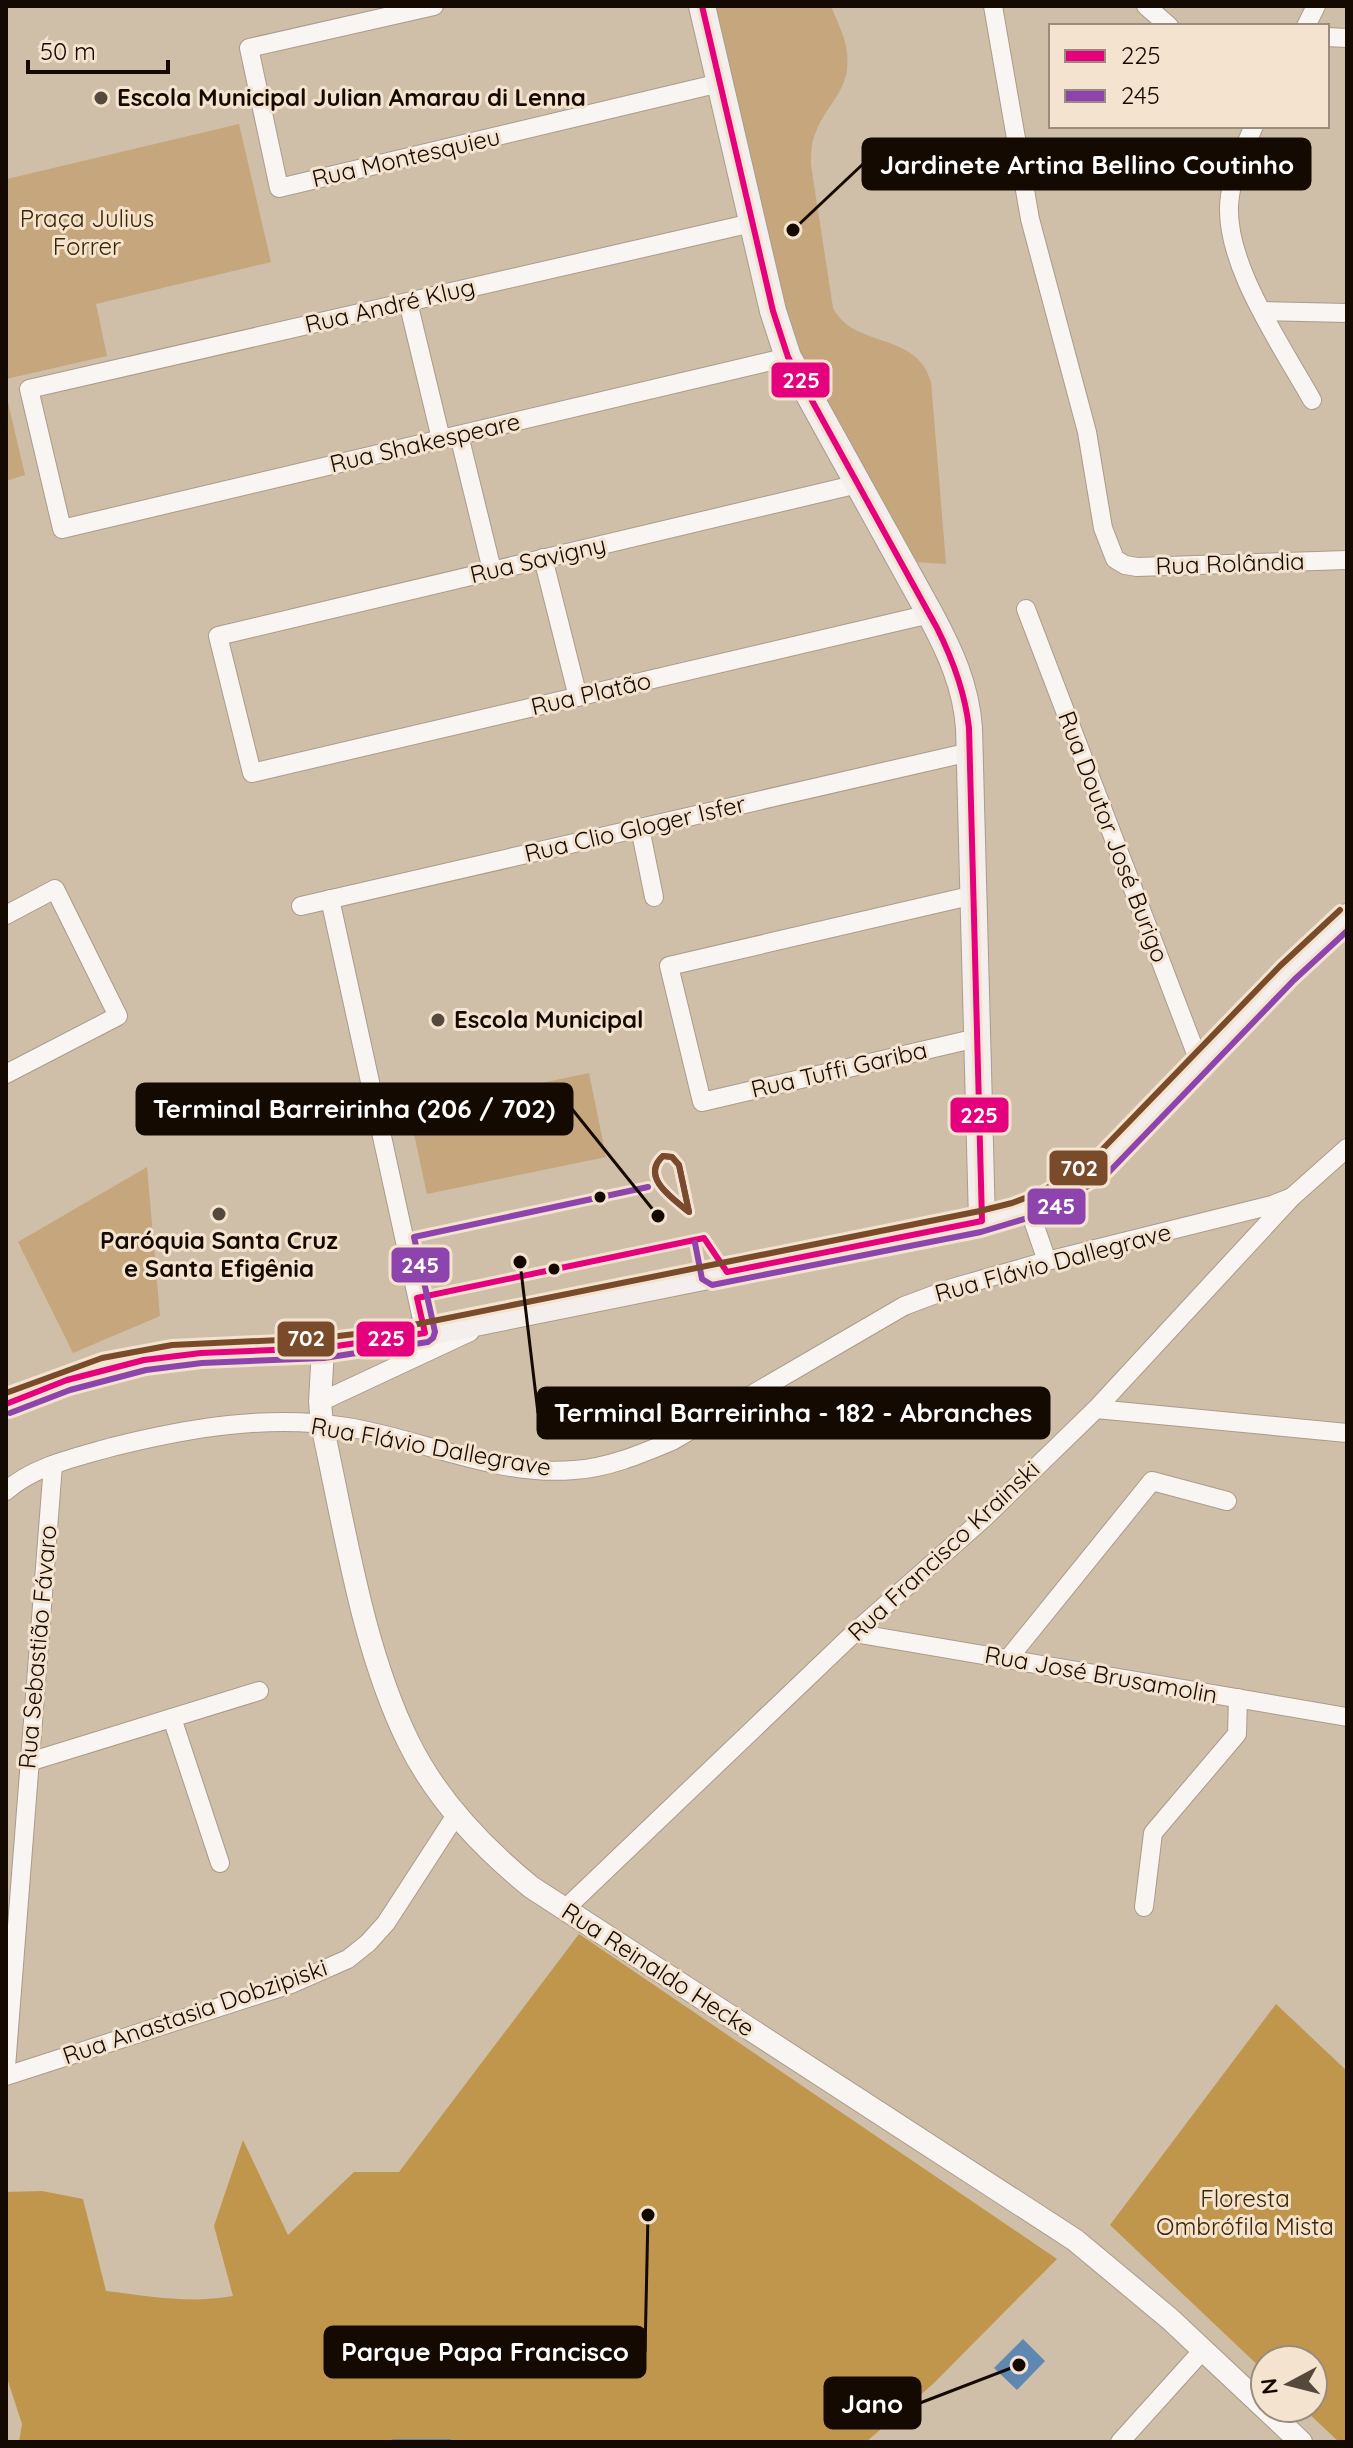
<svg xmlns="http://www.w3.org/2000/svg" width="1353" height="2448" font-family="Quicksand,sans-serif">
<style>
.green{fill:#c6a67d}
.forest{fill:#bf964c}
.water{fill:#5e87b2}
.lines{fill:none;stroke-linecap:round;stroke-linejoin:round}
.stream{stroke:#5e87b2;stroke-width:6}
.minor-casing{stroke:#aa9c8b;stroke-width:20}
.tertiary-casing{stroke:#aa9c8b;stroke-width:24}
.secondary-casing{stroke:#aa9c8b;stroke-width:28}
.minor{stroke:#f8f5f2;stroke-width:18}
.tertiary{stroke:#f8f5f2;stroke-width:22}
.secondary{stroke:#f4efed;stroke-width:26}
.bus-1-casing{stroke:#f3e3cf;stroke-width:12}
.bus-2-casing{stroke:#f3e3cf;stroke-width:12}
.bus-3-casing{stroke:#f3e3cf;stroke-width:12}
.bus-1{stroke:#e5007d;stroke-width:6}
.bus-2{stroke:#8e44ad;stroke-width:6}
.bus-3{stroke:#7a4b2a;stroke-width:6}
.poi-dot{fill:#55493b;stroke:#f3e3cf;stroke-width:3}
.bus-dot{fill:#140a01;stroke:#f3e3cf;stroke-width:3}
.labels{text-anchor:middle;stroke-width:6;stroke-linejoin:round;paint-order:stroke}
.poi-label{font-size:24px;font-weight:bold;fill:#140a01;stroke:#f3e3cf;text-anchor:start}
.street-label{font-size:24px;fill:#140a01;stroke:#f3e3cf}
.park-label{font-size:24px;fill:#3e2500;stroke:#f3e3cf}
.leader{fill:none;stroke:#140a01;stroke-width:3}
.callout-dot{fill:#140a01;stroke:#f3e3cf;stroke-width:3}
.callout{fill:#140a01;stroke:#140a01;stroke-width:3}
.callout-label{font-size:26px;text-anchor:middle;font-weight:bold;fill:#fff}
.line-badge{stroke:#f3e3cf;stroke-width:3}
.badge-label{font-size:22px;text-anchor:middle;font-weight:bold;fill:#fff}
</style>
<rect width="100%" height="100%" fill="#cfbea8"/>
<!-- green -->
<g class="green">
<path d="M 711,6 L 831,6 C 836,19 844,34 846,47 C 854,90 827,101 815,134 C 811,144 811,154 811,165 L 833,308 C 854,349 917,331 931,382 L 946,564 L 916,562 L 807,367 L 788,324 Z"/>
<polygon points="239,124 271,262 96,304 107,356 6,379 7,179"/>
<polygon points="6,394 25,475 6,481"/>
<polygon points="589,1073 606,1157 427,1194 409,1111"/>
<polygon points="147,1167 160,1316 73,1353 18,1242"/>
</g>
<!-- forest -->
<g class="forest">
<path d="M 579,1934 L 1057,2259 L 933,2384 L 866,2442 L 19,2442 L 22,2424 L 6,2375 L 6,2192 L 42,2191 L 83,2199 L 106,2291 C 148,2296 190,2304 233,2296 L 214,2226 L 243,2140 L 288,2235 L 354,2172 L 399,2172 Z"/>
<polygon points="1276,2004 1347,2071 1347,2442 1339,2442 1303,2408 1313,2408 1313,2360 1265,2360 1265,2372 1110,2225"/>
</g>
<!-- water -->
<polygon class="water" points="1023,2339 1045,2361 1017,2390 994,2368"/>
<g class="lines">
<!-- stream -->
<polyline class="stream" points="394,2442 449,2442"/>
<defs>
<g id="minor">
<polyline points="434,6 249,48 279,188 720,83"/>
<polyline points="993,6 1030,219 1087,432 1103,528 1115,559 1125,565 1137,567 1347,560"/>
<polyline points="1146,6 1169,26"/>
<polyline points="1306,26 1316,6"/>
<polyline points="1327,37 1347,38"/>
<path d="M 1254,126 C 1244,148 1233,172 1230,196 C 1220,258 1282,346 1312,400"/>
<polyline points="752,223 29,389 62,529 788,357"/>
<polyline points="408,302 441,439"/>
<polyline points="1263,311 1347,313"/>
<polyline points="459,435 492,570"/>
<polyline points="858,484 218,636 252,773 930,614"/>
<polyline points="543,558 578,697"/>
<polyline points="1026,609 1200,1064"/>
<polyline points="640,828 654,897"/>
<polyline points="974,895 669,966 702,1102 977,1038"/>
<polyline points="330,899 425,1333"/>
<polyline points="301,906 970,752"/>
<polyline points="6,915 55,889 118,1016 6,1074"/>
<polyline points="1029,1209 1047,1261"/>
<polyline points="320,1402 470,1332"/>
<polyline points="1096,1409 1347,1433"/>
<path d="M 6,1491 C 34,1466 77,1457 112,1447 C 188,1428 269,1414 347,1427 C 422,1439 497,1477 574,1470 C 608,1468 641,1454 672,1441 L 904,1306 L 952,1288 L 1047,1261 L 1272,1205 L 1292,1197"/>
<polyline points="854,1633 1347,1717"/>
<polyline points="1008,1659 1152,1481 1227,1501"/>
<polyline points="172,1718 220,1863"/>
<polyline points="29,1762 259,1691"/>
<polyline points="1144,1907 1153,1833 1237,1734 1238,1698"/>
<polyline points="565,1909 854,1633 984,1518 1096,1409 1292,1197 1347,1148"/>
<polyline points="6,2067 53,1465"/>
<polyline points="6,2076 291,1984 348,1959 368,1943 386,1923 456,1815"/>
<polyline points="1120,2442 1203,2350"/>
</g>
<path id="tertiary" d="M 323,1348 L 320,1402 L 322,1425 C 345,1528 362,1649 409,1743 C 437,1800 482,1847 531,1887 L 1075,2240 L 1170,2319 L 1301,2442"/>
<g id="secondary">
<path d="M 702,6 L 773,311 L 788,357 L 930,614 C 950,651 966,686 969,728 L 982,1221"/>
<path d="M 6,1404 L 67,1380 L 105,1368 L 174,1355 L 323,1348 L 390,1340 L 982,1221 C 1028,1212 1064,1194 1101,1166 L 1287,973 L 1347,917"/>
</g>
</defs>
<!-- minor casing -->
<use href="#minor" class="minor-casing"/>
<!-- tertiary casing -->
<use href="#tertiary" class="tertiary-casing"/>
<!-- secondary casing -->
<use href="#secondary" class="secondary-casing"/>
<!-- minor -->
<use href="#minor" class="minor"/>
<!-- tertiary -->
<use href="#tertiary" class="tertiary"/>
<!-- secondary -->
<use href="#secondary" class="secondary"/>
<defs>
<path id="bus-1" d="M 6,1404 L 67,1380 L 144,1360 L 201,1353 L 323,1348 L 425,1333 L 417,1298 L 704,1238 L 727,1272 L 982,1221 L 969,728 C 965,692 953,660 937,628 L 788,357 L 773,311 L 702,6"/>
<g id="bus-2">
<path d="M 663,1156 L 672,1157 L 679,1165 L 689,1212 C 672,1198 640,1177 663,1156 Z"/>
<polyline points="695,1243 702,1279 712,1285 981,1232 1031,1217 1057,1206 1108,1173 1294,980 1347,931"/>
<polyline points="10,1413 70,1390 146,1370 202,1363 324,1358 428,1342 433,1338 435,1332 414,1237 648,1187"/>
</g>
<g id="bus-3">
<path d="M 663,1156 L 672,1157 L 679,1165 L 689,1212 C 672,1198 640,1177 663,1156 Z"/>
<polyline points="6,1393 102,1358 172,1345 322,1338 388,1330 980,1211 1012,1203 1041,1192 1094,1158 1280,966 1340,910"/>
</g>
</defs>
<!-- bus-1 casing -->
<use href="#bus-1" class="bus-1-casing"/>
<!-- bus-2 casing -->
<use href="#bus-2" class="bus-2-casing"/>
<!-- bus-3 casing -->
<use href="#bus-3" class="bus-3-casing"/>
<!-- bus-1 -->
<use href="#bus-1" class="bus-1"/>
<!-- bus-2 -->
<use href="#bus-2" class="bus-2"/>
<!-- bus-3 -->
<use href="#bus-3" class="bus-3"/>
</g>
<!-- markers -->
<g class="poi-dot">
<circle cx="101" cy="98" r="8"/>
<circle cx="438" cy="1020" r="8"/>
<circle cx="219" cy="1214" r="8"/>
</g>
<g class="bus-dot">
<circle cx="600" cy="1197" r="7"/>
<circle cx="554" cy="1269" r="7"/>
</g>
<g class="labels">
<!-- poi labels -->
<g class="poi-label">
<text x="117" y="106">Escola Municipal Julian Amarau di Lenna</text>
<text x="454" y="1028">Escola Municipal</text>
<text x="219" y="1249" text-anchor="middle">Paróquia Santa Cruz<tspan x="219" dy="28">e Santa Efigênia</tspan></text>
</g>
<!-- street labels -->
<g class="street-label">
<text transform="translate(406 158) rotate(-13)" y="8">Rua Montesquieu</text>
<text transform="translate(390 306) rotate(-13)" y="8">Rua André Klug</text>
<text transform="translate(425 443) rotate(-13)" y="8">Rua Shakespeare</text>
<text transform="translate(538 560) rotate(-13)" y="8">Rua Savigny</text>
<text transform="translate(1230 564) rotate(-2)" y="8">Rua Rolândia</text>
<text transform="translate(591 694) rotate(-13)" y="8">Rua Platão</text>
<text transform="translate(635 829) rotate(-13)" y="8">Rua Clio Gloger Isfer</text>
<text transform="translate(1113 837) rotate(69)" y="8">Rua Doutor José Burigo</text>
<text transform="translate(839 1070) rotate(-13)" y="8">Rua Tuffi Gariba</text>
<text transform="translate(1053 1263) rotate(-15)" y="8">Rua Flávio Dallegrave</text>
<text transform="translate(431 1447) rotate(10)" y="8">Rua Flávio Dallegrave</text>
<text transform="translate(944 1551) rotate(-43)" y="8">Rua Francisco Krainski</text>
<text transform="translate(38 1647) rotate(-85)" y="8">Rua Sebastião Fávaro</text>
<text transform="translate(1101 1675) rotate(10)" y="8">Rua José Brusamolin</text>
<text transform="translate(658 1970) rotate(33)" y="8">Rua Reinaldo Hecke</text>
<text transform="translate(195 2012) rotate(-19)" y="8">Rua Anastasia Dobzipiski</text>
</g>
<!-- park labels -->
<g class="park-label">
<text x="87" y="227">Praça Julius<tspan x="87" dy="28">Forrer</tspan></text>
<text x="1245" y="2207">Floresta<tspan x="1245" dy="28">Ombrófila Mista</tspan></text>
</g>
</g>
<!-- callouts -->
<path class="leader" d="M793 230L863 164M658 1216L572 1109M520 1262L538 1413M648 2215L645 2352M1019 2365L920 2403"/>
<g class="callout-dot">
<circle cx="793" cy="230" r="8"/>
<circle cx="658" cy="1216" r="8"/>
<circle cx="520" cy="1262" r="8"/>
<circle cx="648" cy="2215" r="8"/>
<circle cx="1019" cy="2365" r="8"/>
</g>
<g class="callout">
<rect x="863" y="139" width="447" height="50" rx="8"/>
<rect x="137" y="1084" width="435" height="50" rx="8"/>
<rect x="538" y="1388" width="511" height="50" rx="8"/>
<rect x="325" y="2327" width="320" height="50" rx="8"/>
<rect x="825" y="2378" width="95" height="50" rx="8"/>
</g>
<g class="callout-label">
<text x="1087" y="174">Jardinete Artina Bellino Coutinho</text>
<text x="354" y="1118">Terminal Barreirinha (206 / 702)</text>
<text x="793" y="1422">Terminal Barreirinha - 182 - Abranches</text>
<text x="485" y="2361">Parque Papa Francisco</text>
<text x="872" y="2413">Jano</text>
</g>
<g class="line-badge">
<rect x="770" y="361" width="61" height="38" rx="8" fill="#e5007d"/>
<rect x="949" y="1096" width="61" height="38" rx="8" fill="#e5007d"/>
<rect x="1048" y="1149" width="61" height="38" rx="8" fill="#7a4b2a"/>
<rect x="1026" y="1187" width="61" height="39" rx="8" fill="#8e44ad"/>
<rect x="390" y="1246" width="61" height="38" rx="8" fill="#8e44ad"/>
<rect x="276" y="1320" width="60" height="38" rx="8" fill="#7a4b2a"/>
<rect x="355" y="1320" width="61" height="38" rx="8" fill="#e5007d"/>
</g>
<g class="badge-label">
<text x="801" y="388">225</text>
<text x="979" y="1123">225</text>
<text x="1079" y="1176">702</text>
<text x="1056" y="1214">245</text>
<text x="420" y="1273">245</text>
<text x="306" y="1346">702</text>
<text x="386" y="1346">225</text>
</g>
<!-- border -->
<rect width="1353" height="2448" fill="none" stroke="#140a01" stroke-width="16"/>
<!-- legend -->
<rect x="1049" y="24" width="280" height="104" fill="#f3e3cf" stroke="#9a8c7d" stroke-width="2"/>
<rect x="1065" y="50" width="40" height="12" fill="#e5007d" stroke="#9a8c7d" stroke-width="2"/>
<text x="1121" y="64" font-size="24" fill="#140a01">225</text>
<rect x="1065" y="90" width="40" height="12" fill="#8e44ad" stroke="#9a8c7d" stroke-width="2"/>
<text x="1121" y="104" font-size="24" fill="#140a01">245</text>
<!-- north arrow -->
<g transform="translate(1289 2384) rotate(263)"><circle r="38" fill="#f3e3cf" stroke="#9a8c7d" stroke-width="2"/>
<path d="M0-6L14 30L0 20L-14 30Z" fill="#55493b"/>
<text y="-12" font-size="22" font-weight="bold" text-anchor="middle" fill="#140a01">N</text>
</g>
<!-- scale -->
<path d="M28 60v12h140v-12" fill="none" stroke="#140a01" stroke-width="4"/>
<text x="40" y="60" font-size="24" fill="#140a01" stroke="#f3e3cf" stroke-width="6" paint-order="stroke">50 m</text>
</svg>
